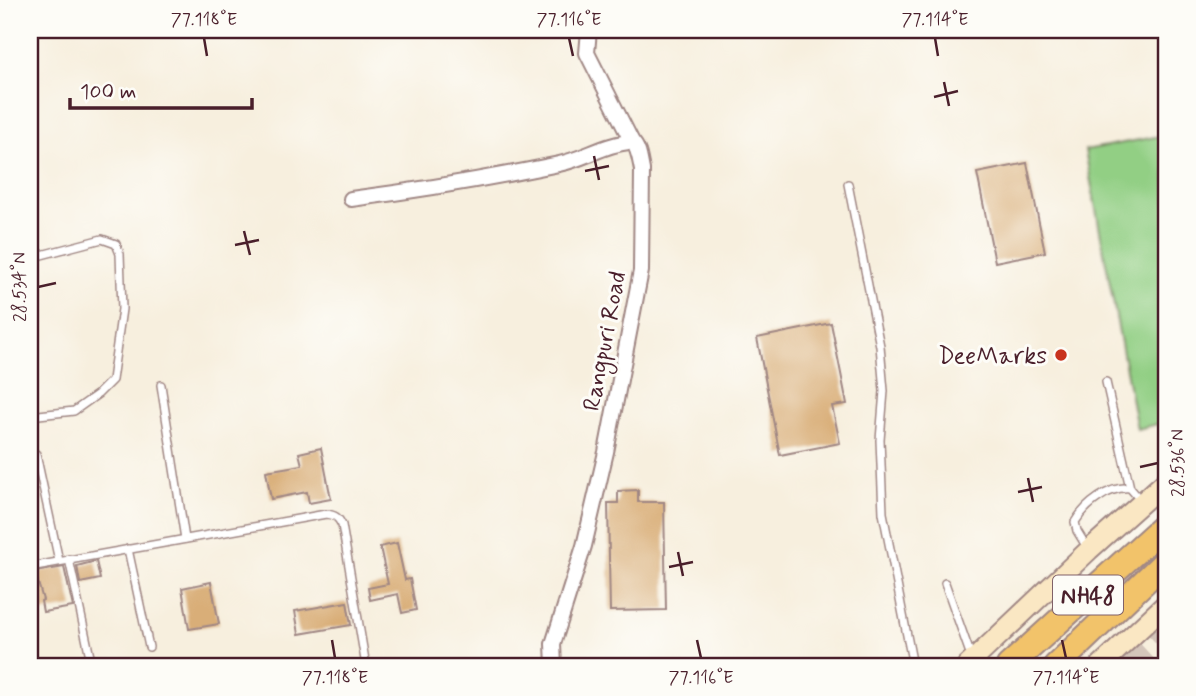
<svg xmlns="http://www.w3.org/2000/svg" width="1196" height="696" font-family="Mynerve,sans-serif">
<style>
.green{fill:#92cf84;stroke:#6e7758;stroke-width:2}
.building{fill:#d9ae78}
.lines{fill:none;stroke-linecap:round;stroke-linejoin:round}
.highway-tunnel{stroke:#d4c5ba;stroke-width:24;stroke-dasharray:24 12;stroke-linecap:butt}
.lane-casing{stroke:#a08784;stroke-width:10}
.street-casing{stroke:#a08784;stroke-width:18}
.secondary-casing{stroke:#a08784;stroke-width:23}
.highway-casing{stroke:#a08784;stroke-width:28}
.lane{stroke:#fff;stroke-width:7}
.street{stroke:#fff;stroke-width:14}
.secondary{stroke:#fae7c3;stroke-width:19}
.highway{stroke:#f2c36a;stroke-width:24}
.ticks{fill:none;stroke:#4a1f2b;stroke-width:2.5}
.poi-dot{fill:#c8321e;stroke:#fdfcf7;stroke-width:2.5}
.labels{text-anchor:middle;stroke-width:6;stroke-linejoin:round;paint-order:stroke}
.shield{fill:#fdfcf7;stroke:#806168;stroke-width:2}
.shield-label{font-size:23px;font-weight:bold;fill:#4a1f2b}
.street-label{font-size:24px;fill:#4a1f2b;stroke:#fdfcf7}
.poi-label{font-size:24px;fill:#4a1f2b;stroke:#fdfcf7;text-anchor:end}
.neatline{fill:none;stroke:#4a1f2b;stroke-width:2.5}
.ticks-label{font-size:18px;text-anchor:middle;fill:#4a1f2b}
</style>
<rect width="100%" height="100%" fill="#fdfcf7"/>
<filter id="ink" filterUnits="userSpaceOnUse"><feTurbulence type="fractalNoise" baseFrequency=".0143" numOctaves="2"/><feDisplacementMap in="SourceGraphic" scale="14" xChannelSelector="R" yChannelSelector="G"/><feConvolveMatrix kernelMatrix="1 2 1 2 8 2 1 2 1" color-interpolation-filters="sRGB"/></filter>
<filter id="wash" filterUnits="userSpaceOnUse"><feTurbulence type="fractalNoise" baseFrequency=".00686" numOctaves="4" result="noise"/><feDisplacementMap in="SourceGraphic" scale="28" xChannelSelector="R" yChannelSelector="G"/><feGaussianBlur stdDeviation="1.57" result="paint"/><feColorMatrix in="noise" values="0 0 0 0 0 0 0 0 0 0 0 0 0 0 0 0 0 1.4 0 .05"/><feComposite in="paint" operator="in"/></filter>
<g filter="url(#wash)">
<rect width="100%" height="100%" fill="#f7efde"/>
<!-- green -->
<polygon class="green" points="1166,135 1166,422 1137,429 1085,150"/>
<g id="blocks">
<!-- building -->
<g class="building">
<polygon points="1027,163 1045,252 995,262 977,173"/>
<polygon points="831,323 847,404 832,406 840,443 780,455 757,338"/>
<polygon points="321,448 331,499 309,503 307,492 271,499 266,471 302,465 299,453"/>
<polygon points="638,490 638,502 664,502 666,610 610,611 608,503 618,503 618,491"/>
<polygon points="397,543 405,580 410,579 416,610 402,613 398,594 370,600 368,588 388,584 380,547"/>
<polygon points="96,561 100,579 80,583 77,566"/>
<polygon points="64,567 73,607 43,612 41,601 43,600 35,572"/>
<polygon points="211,582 219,624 189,629 182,588"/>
<polygon points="347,602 351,625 299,634 295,611"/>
</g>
</g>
</g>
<g filter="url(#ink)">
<use href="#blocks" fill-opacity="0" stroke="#a08784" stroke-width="2"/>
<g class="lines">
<!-- highway-tunnel -->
<polyline class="highway-tunnel" points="1128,666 1166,631"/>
<defs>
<g id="lane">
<polyline points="848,184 880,346 884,391 880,440 883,513 913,666"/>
<polyline points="30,258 102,239 116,244 120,254 122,309 112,380 98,394 74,411 30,416"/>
<polyline points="1106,382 1130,488"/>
<polyline points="161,385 185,539"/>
<polyline points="36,454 59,561"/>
<polyline points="128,549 149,647"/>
<path d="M 1088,549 L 1077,531 L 1075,522 C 1086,504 1109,486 1130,488 L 1142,502"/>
<polyline points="69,559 92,666"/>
<path d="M 30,567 L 326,514 C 335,515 338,517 342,525 L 366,666"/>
<polyline points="945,583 972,659"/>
</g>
<g id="street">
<path d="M 351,199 C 421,190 491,178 559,164 C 584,159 607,143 632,142"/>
<path d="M 554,666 L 553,644 L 584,546 L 606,452 L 641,271 L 642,170 C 640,161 639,148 632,142 L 587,53 L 589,30"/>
</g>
<g id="secondary">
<polyline points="967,666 1089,550 1166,481"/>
<polyline points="1100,666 1166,604"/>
</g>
<g id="highway">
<polyline points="1009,666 1166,524"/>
<polyline points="1056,666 1166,561"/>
</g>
</defs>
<!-- lane casing -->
<use href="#lane" class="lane-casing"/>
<!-- street casing -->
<use href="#street" class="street-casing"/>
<!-- secondary casing -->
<use href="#secondary" class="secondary-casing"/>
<!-- highway casing -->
<use href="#highway" class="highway-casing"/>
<!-- lane -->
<use href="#lane" class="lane"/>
<!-- street -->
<use href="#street" class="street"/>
<!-- secondary -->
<use href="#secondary" class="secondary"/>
<!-- highway -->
<use href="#highway" class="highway"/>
</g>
</g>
<!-- ticks -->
<path class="ticks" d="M 204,38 L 207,56M 569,38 L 573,56M 935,38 L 938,56M 944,82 L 949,106M 934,97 L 958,91M 594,156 L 599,180M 585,171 L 609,166M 244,231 L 250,255M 235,245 L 259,240M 38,287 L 56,283M 1140,467 L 1158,463M 1028,478 L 1033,502M 1018,492 L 1042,487M 678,552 L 683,576M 669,567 L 693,562M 332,640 L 335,658M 697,640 L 701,658M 1062,640 L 1066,658"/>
<!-- markers -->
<circle class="poi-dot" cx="1061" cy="355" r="7"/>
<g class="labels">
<!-- shield labels -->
<rect class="shield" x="1053" y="575.5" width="70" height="39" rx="5"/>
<g class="shield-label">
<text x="1088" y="603">NH48</text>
</g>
<!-- street labels -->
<g class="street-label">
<text transform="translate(604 341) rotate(-79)" y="8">Rangpuri Road</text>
</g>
<!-- poi labels -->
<g class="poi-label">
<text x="1047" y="363">DeeMarks</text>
</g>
</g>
<!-- margin -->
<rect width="1196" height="696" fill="none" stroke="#fdfcf7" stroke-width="77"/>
<!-- scale -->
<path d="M70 98v10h182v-10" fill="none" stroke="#4a1f2b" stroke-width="3.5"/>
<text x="80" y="98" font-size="21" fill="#4a1f2b" stroke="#fdfcf7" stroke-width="5" paint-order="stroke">100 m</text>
<rect x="38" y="38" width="1120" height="620" class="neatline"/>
<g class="ticks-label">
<text x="204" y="25">77.118°E</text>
<text x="569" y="25">77.116°E</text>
<text x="935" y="25">77.114°E</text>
<text transform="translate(19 287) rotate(-90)" y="6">28.534°N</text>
<text transform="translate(1177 463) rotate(-90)" y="6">28.536°N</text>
<text x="335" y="683">77.118°E</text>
<text x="701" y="683">77.116°E</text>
<text x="1066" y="683">77.114°E</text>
</g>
</svg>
